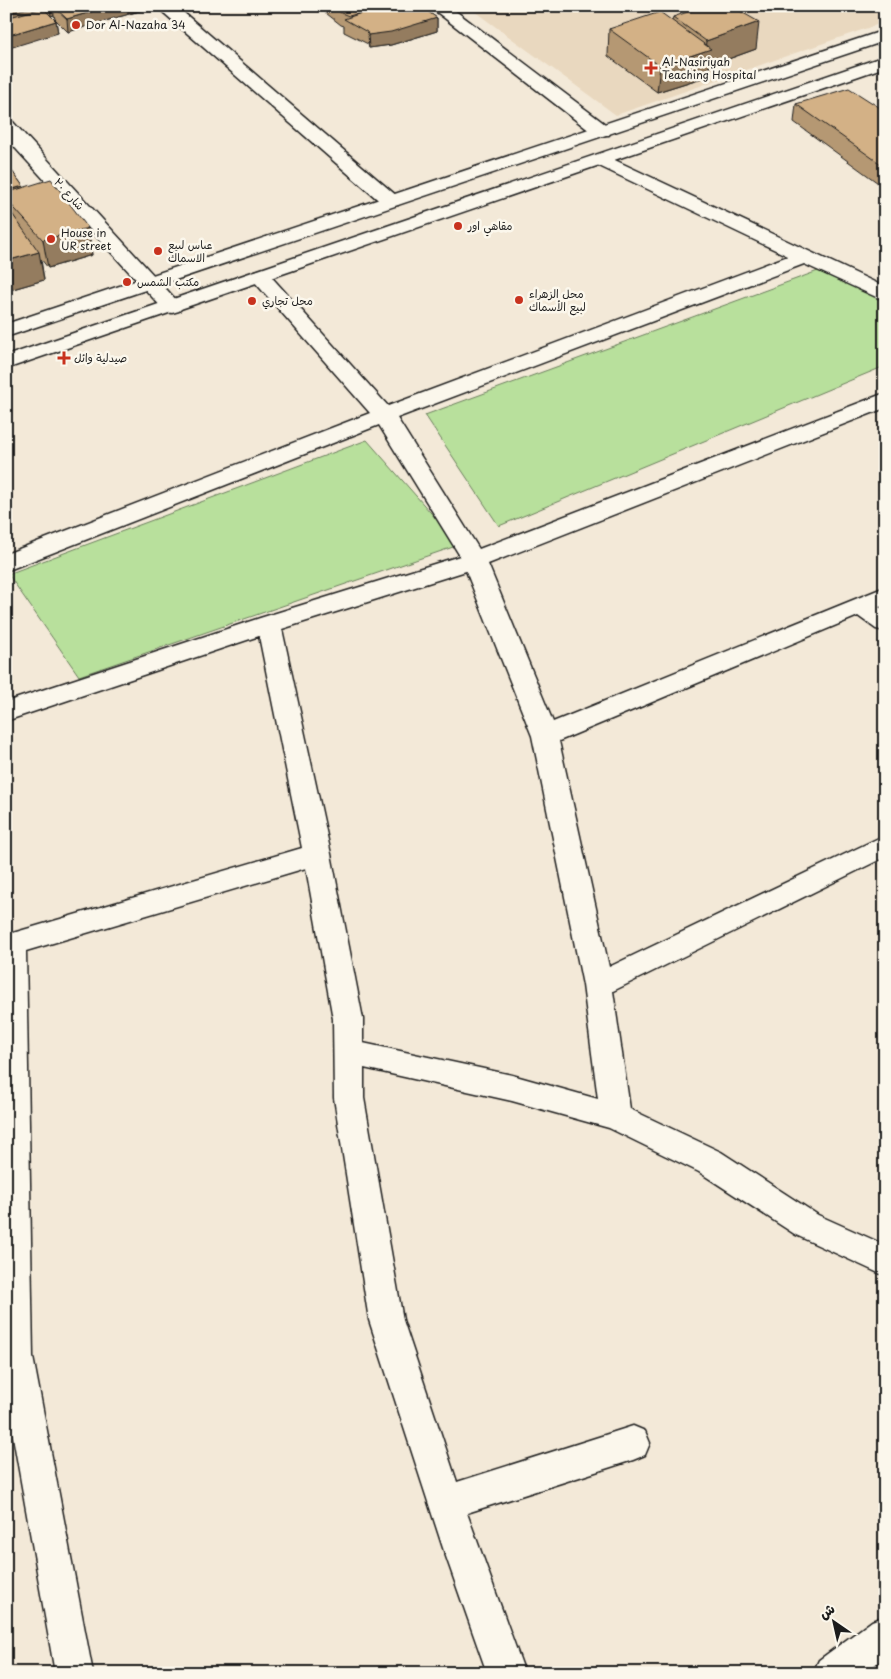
<svg xmlns="http://www.w3.org/2000/svg" width="891" height="1679" font-family="'Playpen Sans','Playpen Sans Arabic',sans-serif">
<style>
.built{fill:#e9d8bf}
.green{fill:#b8e09c;stroke:#6a7e5c}
.lines{fill:none;stroke-linecap:round;stroke-linejoin:round}
.street-casing{stroke:#1c1c1c;stroke-width:3}
.secondary-casing{stroke:#1c1c1c;stroke-width:3}
.street{fill:#fbf7ec;fill-rule:evenodd}
.secondary{fill:#fbf7ec;fill-rule:evenodd}
.wall{fill:#b59873;stroke:#1c1c1c}
.shaded-wall{fill:#947c5e;stroke:#1c1c1c}
.building{fill:#d3b186;stroke:#1c1c1c}
.poi-dot{fill:#c8321e;stroke:#fbf7ec;stroke-width:2}
.labels{text-anchor:middle;stroke-width:5;stroke-linejoin:round;paint-order:stroke}
.far-poi-label{font-size:11px;fill:#1c1c1c;stroke:#fbf7ec;text-anchor:start}
.far-street-label{font-size:11px;fill:#1c1c1c;stroke:#fbf7ec}
</style>
<rect width="100%" height="100%" fill="#f3e9d8"/>
<filter id="ink" filterUnits="userSpaceOnUse"><feTurbulence type="fractalNoise" baseFrequency=".02" numOctaves="2"/><feDisplacementMap in="SourceGraphic" scale="10" xChannelSelector="R" yChannelSelector="G"/><feConvolveMatrix kernelMatrix="1 2 1 2 8 2 1 2 1" color-interpolation-filters="sRGB"/></filter>
<g filter="url(#ink)">
<!-- built -->
<polygon class="built" points="467,6 885,6 885,22 616,115"/>
<!-- green -->
<g class="green">
<polygon points="818,271 885,300 885,366 499,526 425,415"/>
<polygon points="367,440 459,545 79,676 8,574"/>
</g>
<g class="lines">
<defs>
<g id="street">
<polygon points="156,6 176,6 398,197 401,201 398,205 384,205"/>
<polygon points="429,6 449,6 609,127 611,131 609,135 595,135"/>
<polygon points="6,120 13,122 179,303 183,307 179,311 172,313 165,311 6,138"/>
<path d="M 602,154 L 885,287 L 885,301 L 804,264 L 397,418 L 479,549 L 885,393 L 885,408 L 488,564 L 553,722 L 885,587 L 885,605 L 879,607 L 885,611 L 885,631 L 876,629 L 858,616 L 559,741 L 609,967 L 885,835 L 885,857 L 613,991 L 630,1109 L 721,1152 L 818,1215 L 885,1245 L 885,1276 L 796,1235 L 699,1172 L 609,1128 L 512,1101 L 364,1068 L 364,1098 L 403,1320 L 457,1482 L 633,1426 L 645,1431 L 650,1443 L 645,1455 L 633,1460 L 467,1513 L 525,1673 L 487,1673 L 443,1548 L 369,1320 L 334,1098 L 333,1019 L 306,868 L 26,951 L 33,1357 L 93,1673 L 55,1673 L 6,1397 L 6,935 L 302,848 L 259,636 L 6,721 L 6,702 L 260,618 L 460,556 L 379,425 L 6,571 L 6,554 L 370,413 L 253,280 L 250,276 L 253,272 L 260,270 L 267,272 L 388,406 L 788,256 L 595,164 L 592,160 L 595,156 ZM 466,571 L 532,736 L 583,985 L 598,1099 L 512,1075 L 363,1043 L 363,1019 L 331,854 L 282,629 Z"/>
<polygon points="885,1616 885,1657 864,1673 813,1673 819,1660 872,1621"/>
</g>
<g id="secondary">
<polygon points="885,30 885,41 6,337 6,324"/>
<polygon points="885,56 885,67 6,369 6,356"/>
</g>
</defs>
<!-- street casing -->
<use href="#street" class="street-casing"/>
<!-- secondary casing -->
<use href="#secondary" class="secondary-casing"/>
<!-- street -->
<use href="#street" class="street"/>
<!-- secondary -->
<use href="#secondary" class="secondary"/>
</g>
<!-- wall -->
<g class="wall">
<polygon points="6,6 146,6 146,9 68,32 55,19 54,15 51,16 56,21 58,33"/>
<polygon points="317,6 420,6 437,18 437,31 391,45 369,48 368,44 344,32 344,26 341,25"/>
<polygon points="673,17 756,49 709,66 708,76 657,92 608,56 609,29 672,21"/>
<polygon points="796,104 885,111 885,188 794,122"/>
<polygon points="6,163 23,186 23,188 88,228 92,255 48,268 41,259 44,280 6,291"/>
</g>
<!-- shaded-wall -->
<g class="shaded-wall">
<polygon points="34,6 42,6 43,17 6,28 6,14"/>
<polygon points="50,6 53,6 54,15 51,16"/>
<polygon points="111,6 146,6 146,9 68,32 67,19"/>
<polygon points="437,18 437,31 391,45 369,48 368,35"/>
<polygon points="56,21 58,33 6,49 6,36"/>
<polygon points="759,22 756,49 709,66 708,76 657,92 660,66 705,51 706,41"/>
<polygon points="23,186 28,214 6,199 6,191"/>
<polygon points="88,228 92,255 48,268 43,240"/>
<polygon points="39,252 44,280 6,291 6,261"/>
</g>
<!-- building -->
<g class="building">
<polygon points="6,6 34,6 6,14"/>
<polygon points="53,6 111,6 67,19"/>
<polygon points="332,6 420,6 437,18 391,32 368,35 367,32 344,19 373,9 349,16 341,13"/>
<polygon points="705,6 731,6 759,22 706,41 673,17"/>
<polygon points="43,8 56,21 6,36 6,18"/>
<polygon points="660,12 711,49 660,66 609,29"/>
<polygon points="849,88 885,111 885,167 796,104"/>
<polygon points="6,163 23,186 6,191"/>
<polygon points="51,179 88,228 43,240 6,199 6,193"/>
<polygon points="6,205 39,252 6,261"/>
</g>
</g>
<!-- markers -->
<g class="poi-dot">
<circle cx="76" cy="25" r="5"/>
<path d="M648.5 60.5h5v5h5v5h-5v5h-5v-5h-5v-5h5z"/>
<circle cx="458" cy="226" r="5"/>
<circle cx="51" cy="239" r="5"/>
<circle cx="158" cy="251" r="5"/>
<circle cx="127" cy="282" r="5"/>
<circle cx="519" cy="300" r="5"/>
<circle cx="252" cy="301" r="5"/>
<path d="M61.5 350.5h5v5h5v5h-5v5h-5v-5h-5v-5h5z"/>
</g>
<g class="labels">
<!-- far-poi labels -->
<g class="far-poi-label">
<text x="86" y="29">Dor Al-Nazaha 34</text>
<text x="662" y="66">Al-Nasiriyah<tspan x="662" dy="13">Teaching Hospital</tspan></text>
<text x="468" y="230">مقاهي اور</text>
<text x="61" y="237">House in<tspan x="61" dy="13">UR street</tspan></text>
<text x="168" y="249">عباس لبيع<tspan x="168" dy="13">الاسماك</tspan></text>
<text x="137" y="286">مكتب الشمس</text>
<text x="529" y="298">محل الزهراء<tspan x="529" dy="13">لبيع الأسماك</tspan></text>
<text x="262" y="305">محل تجاري</text>
<text x="74" y="362">صيدلية وائل</text>
</g>
<!-- far-street labels -->
<g class="far-street-label">
<text transform="translate(69 194) rotate(48)" y="4">شارع ٣٠</text>
</g>
</g>
<!-- margin -->
<rect width="891" height="1679" fill="none" stroke="#fbf7ec" stroke-width="25"/>
<rect x="12" y="12" width="866" height="1654" fill="none" stroke="#1c1c1c" stroke-width="2" filter="url(#ink)"/>
<!-- north arrow -->
<g transform="translate(834 1622) rotate(326)" stroke="#fbf7ec" stroke-width="4" paint-order="stroke">
<path d="M0-4L9 19L0 12L-9 19Z" fill="#1c1c1c"/>
<text y="-8" font-size="14" font-weight="bold" text-anchor="middle" fill="#1c1c1c">ش</text>
</g>
</svg>
